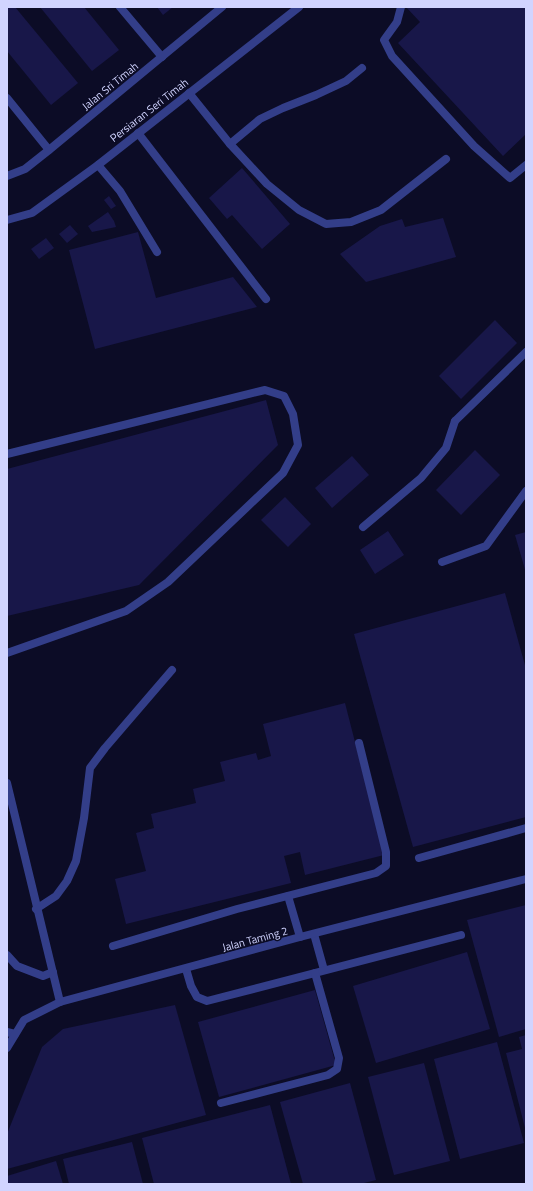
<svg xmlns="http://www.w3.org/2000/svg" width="533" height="1191" font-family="'Titillium Web',sans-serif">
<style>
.building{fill:#181749}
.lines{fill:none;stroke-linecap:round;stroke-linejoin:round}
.lane{stroke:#333e89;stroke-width:8}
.street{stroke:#333e89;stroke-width:8}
.labels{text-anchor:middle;stroke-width:3;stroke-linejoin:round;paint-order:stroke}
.street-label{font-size:11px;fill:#d1d4ff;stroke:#0c0c26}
</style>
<rect width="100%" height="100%" fill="#0c0c26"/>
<!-- building -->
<g class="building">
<polygon points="7,7 15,7 78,83 51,105 7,51"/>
<polygon points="40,7 84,7 119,50 92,71"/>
<polygon points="157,7 173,7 163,15"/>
<polygon points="406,7 526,7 526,134 503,156 398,43 420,22"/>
<polygon points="242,168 290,224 262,249 232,215 227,219 209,198"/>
<polygon points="109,196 116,206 111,209 104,200"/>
<polygon points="108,212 114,221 116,227 92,232 88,226"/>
<polygon points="443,218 456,257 366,282 340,254 380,226 402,219 405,227"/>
<polygon points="70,225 78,234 67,243 59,234"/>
<polygon points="138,232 156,298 233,277 257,307 95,349 69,250"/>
<polygon points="46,238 54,248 39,259 31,249"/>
<polygon points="495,320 517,343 461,399 439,376"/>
<polygon points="266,400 278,445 139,585 7,616 7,469"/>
<polygon points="475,450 500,475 461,515 436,490"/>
<polygon points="352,456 369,475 332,508 315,488"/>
<polygon points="285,497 311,524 288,547 261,520"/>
<polygon points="388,531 404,555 375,574 360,550"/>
<polygon points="526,532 526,573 515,535"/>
<polygon points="505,593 526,669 526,817 413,847 354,634"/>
<polygon points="345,703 384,855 305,875 300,852 284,856 291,883 126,924 115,879 146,871 136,833 154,828 151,814 196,803 193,789 225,781 220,762 256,753 258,760 271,756 263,724"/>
<polygon points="526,905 526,1029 499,1037 467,920"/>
<polygon points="467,952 490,1029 376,1063 353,986"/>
<polygon points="315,990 336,1065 219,1097 198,1022"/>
<polygon points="175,1005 206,1115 7,1169 7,1134 42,1047 63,1029"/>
<polygon points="526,1035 526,1128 525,1128 506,1053 522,1049 519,1037"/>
<polygon points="497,1042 524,1143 460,1159 434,1059"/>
<polygon points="424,1063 450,1161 394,1175 368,1077"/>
<polygon points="350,1083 376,1180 360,1184 303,1184 280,1102"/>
<polygon points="270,1105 291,1184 154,1184 142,1138"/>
<polygon points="132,1142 143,1184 69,1184 63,1159"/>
<polygon points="56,1161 63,1184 7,1184 7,1176"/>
</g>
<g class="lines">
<!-- lane -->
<g class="lane">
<polyline points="401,7 397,22 384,40 392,56 474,146 510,178 526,165"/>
<polyline points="189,93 230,144 267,184 299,210 326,224 351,222 381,210 446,159"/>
<polyline points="138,133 266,299"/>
<polyline points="230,144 260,119 283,108 316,95 346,81 362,68"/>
<polyline points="98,165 120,191 157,252"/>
<polyline points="7,454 265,390 284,396 293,414 298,445 283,473 168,582 126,611 7,653"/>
<polyline points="363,527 421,478 446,448 455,421"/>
<polyline points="442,562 486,546 526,491"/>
<polyline points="419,858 526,828"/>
<polyline points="288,896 300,937"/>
<polyline points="36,909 56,896 67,881 76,861 84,818 90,768 105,748 172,670"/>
<polyline points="314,934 324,970"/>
<polyline points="113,946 237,909 376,873 386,866 386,852 359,743"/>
<polyline points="7,955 17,966 43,976 53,972"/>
<polyline points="186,969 191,986 197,997 207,1001 461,935"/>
<polyline points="7,1032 15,1034"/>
<polyline points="221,1103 328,1075 337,1069 339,1058 315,973"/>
</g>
<!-- street -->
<g class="street">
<polyline points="120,7 162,57"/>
<polyline points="7,98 49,150"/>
<polyline points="7,176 25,169 49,150 222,7"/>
<polyline points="7,220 32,213 98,165 299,7"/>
<polyline points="455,421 526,352"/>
<polyline points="7,783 60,1002"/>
<polyline points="7,1048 24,1020 60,1002 300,937 526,879"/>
</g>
</g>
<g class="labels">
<!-- street labels -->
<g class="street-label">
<text transform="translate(110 86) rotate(-39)" y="4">Jalan Sri Timah</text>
<text transform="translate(149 110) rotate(-38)" y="4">Persiaran Seri Timah</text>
<text transform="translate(255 939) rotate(-15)" y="4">Jalan Taming 2</text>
</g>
</g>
<!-- border -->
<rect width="533" height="1191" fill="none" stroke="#d1d4ff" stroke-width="16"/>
</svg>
